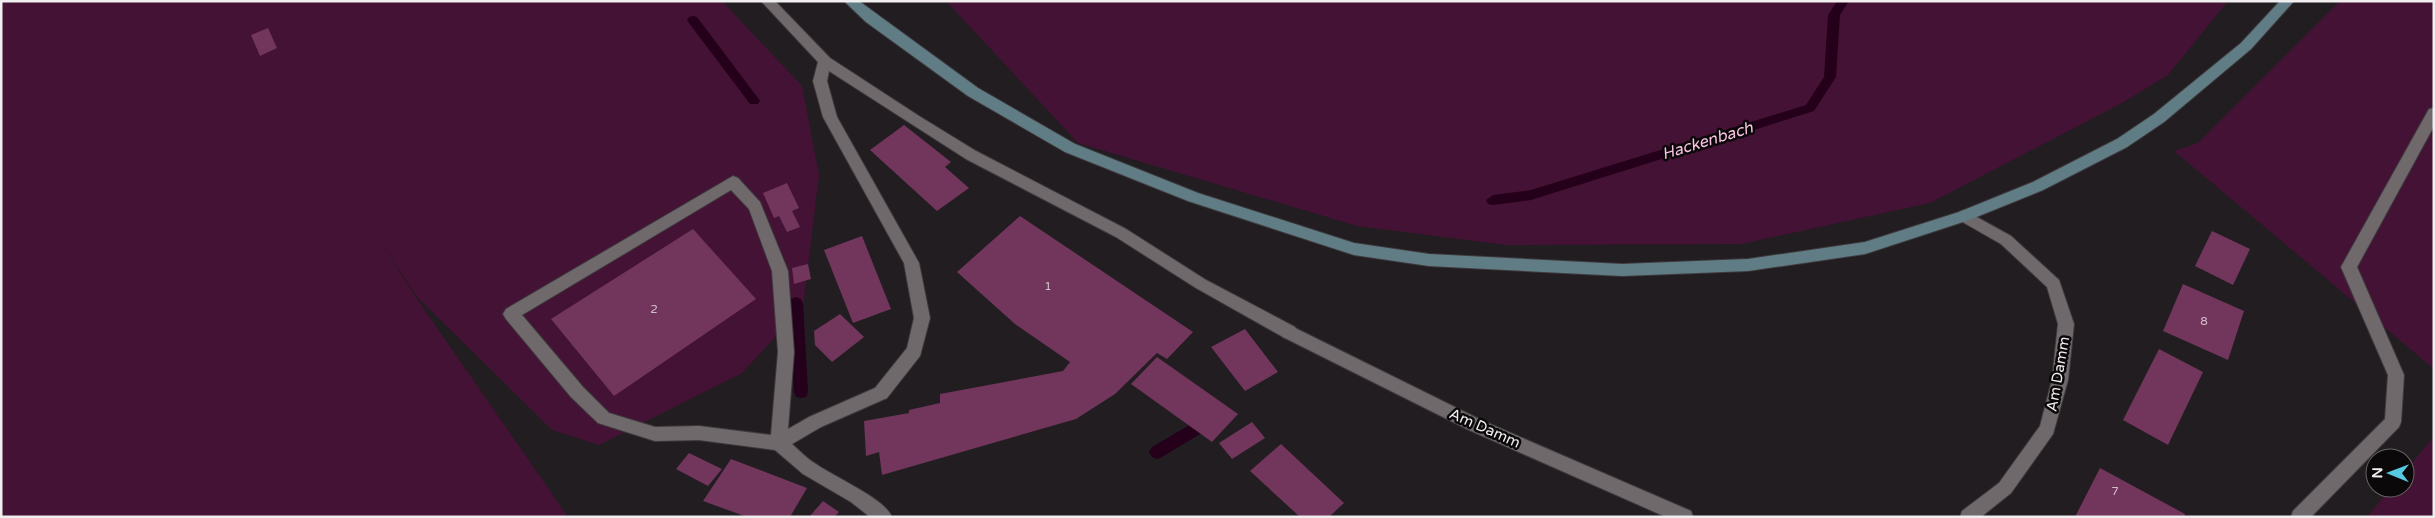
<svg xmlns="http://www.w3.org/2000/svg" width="2435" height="518" font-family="'Varela Round',sans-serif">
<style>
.green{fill:#441234}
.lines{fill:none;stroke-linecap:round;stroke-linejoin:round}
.stream{fill:#25001a;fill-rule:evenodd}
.building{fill:#72355c}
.lane-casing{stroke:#3e3a3d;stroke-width:2}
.street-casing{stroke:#3e3a3d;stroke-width:2}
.secondary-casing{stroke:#3e3a3d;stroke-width:2}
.lane{fill:#6f696c;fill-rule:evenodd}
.street{fill:#6f696c;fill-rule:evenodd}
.secondary{fill:#607d86;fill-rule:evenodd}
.labels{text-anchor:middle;stroke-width:5;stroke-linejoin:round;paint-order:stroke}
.number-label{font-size:12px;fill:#d1c0cb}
.street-label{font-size:15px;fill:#f1eef0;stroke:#0a0809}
.water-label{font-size:16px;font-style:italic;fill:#fbc2e3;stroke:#0a0809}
</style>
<rect width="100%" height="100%" fill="#221d20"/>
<!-- green -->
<g class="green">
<polygon points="1,1 722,1 802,86 819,175 803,307 742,373 599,445 552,430 417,297 373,230 415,296 568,517 1,517"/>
<polygon points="946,1 2228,1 2168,75 2122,103 1930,203 1741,244 1506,245 1357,226 1078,143"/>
<polygon points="2340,1 2434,1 2434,369 2174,151 2198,143"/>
<polygon points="2434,437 2434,517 2367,517 2391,488 2405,488 2405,471"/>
</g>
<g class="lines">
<!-- stream -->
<g class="stream">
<polygon points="1837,1 1849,1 1840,15 1836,77 1814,111 1531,200 1493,205 1488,204 1486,200 1493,195 1531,190 1806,105 1824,77 1828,15"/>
<polygon points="693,16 697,17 758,98 760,101 758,104 750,104 689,23 687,20 689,17"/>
<polygon points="796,297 801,299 803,303 808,392 806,397 801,398 796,397 794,392 789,303 791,299"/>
<polygon points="1210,413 1215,415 1217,420 1215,425 1162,457 1157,459 1152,457 1149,452 1152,447"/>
</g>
</g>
<!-- building -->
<g class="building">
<polygon points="268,28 277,48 260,56 251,35"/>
<polygon points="904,125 951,162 945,167 969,188 937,211 870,150"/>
<polygon points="787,183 799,208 792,211 800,227 787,232 779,216 774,218 763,193"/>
<polygon points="1020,216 1193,332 1167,359 1157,353 1115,394 1076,419 882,475 879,452 866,456 864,421 909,413 909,410 940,403 940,394 1063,371 1070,362 1015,324 957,272"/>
<polygon points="693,229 756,299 614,396 551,319"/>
<polygon points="2212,231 2250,249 2233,285 2195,266"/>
<polygon points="862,236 891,309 853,323 824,250"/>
<polygon points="808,264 811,279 794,284 792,268"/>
<polygon points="2183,284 2244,311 2228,360 2163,331"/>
<polygon points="840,314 864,337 832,362 815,345 814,331"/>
<polygon points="1245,329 1278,372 1245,391 1211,347"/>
<polygon points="2159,349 2203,372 2168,445 2123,420"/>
<polygon points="1157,357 1238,414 1212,442 1131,384"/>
<polygon points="1252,422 1265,438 1232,459 1219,443"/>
<polygon points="1281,444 1344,503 1329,517 1300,517 1250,471"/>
<polygon points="689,453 722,469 708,486 676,469"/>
<polygon points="731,459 807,488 790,517 747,517 703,501"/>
<polygon points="2100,468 2185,514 2184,517 2075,517"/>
<polygon points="823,501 839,512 834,517 809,517"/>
</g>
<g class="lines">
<defs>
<g id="lane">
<path d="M 761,1 L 775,1 L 830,58 L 919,116 L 976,151 L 1126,229 L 1206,280 L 1295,327 L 1297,332 L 1295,337 L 1289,339 L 1283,337 L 1196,288 L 1116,237 L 966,159 L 829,71 L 827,81 L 837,117 L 919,263 L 930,318 L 920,356 L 887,398 L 821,427 L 792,444 C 800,451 807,459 816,464 C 834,477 884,498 892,517 L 870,517 L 851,502 L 803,474 L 775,450 L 699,440 L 655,441 L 598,423 L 571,397 L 506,319 L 503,314 L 506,309 L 733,176 L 738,178 L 760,202 L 788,271 L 794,352 L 788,429 L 809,417 L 875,388 L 907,348 L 914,318 L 904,263 L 823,117 L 813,81 L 818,62 ZM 731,190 L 749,209 L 772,271 L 778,352 L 771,435 L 699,426 L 655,427 L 609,413 L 583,387 L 522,315 Z"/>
<polygon points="2434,108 2434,126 2357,267 2404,375 2401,422 2399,427 2311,517 2291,517 2293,511 2385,419 2388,375 2341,267 2429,109"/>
</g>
<g id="street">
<polygon points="1964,210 2011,236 2059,280 2074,324 2068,380 2053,434 2011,493 1981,517 1960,517 1962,511 1999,483 2040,426 2052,380 2058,324 2047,287 2001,244 1959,220 1957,216 1959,212"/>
<polygon points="1289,325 1481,420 1691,511 1693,517 1666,517 1469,430 1283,337 1281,332 1283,327"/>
</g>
<polygon id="secondary" points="844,1 859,1 978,88 1075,144 1198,193 1354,243 1429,254 1622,264 1748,259 1865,242 1959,212 2033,182 2117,139 2154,114 2241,43 2280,1 2294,1 2251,49 2164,122 2127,147 2043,190 1969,220 1865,254 1748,271 1622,276 1429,266 1354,255 1188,201 1065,152 968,96 866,22"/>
</defs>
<!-- lane casing -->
<use href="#lane" class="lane-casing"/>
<!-- street casing -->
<use href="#street" class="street-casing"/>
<!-- secondary casing -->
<use href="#secondary" class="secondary-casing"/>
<!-- lane -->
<use href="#lane" class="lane"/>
<!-- street -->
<use href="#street" class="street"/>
<!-- secondary -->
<use href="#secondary" class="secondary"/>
</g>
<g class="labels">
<!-- number labels -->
<g class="number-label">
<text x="1048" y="290">1</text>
<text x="654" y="313">2</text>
<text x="2204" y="325">8</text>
<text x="2115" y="495">7</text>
</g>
<!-- street labels -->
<g class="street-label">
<text transform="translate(2058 374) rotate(-80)" y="5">Am Damm</text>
<text transform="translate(1485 428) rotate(24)" y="5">Am Damm</text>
</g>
<!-- water labels -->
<g class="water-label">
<text transform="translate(1707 140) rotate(-17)" y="6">Hackenbach</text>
</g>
</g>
<!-- border -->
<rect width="2435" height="518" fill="none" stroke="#f1eef0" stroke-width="5"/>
<!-- north arrow -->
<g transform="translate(2390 473) rotate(271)"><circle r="24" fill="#0a0809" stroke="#666465"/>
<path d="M0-4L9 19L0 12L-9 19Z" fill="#56c9e1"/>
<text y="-8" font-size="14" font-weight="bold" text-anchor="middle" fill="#f1eef0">N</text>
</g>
</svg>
